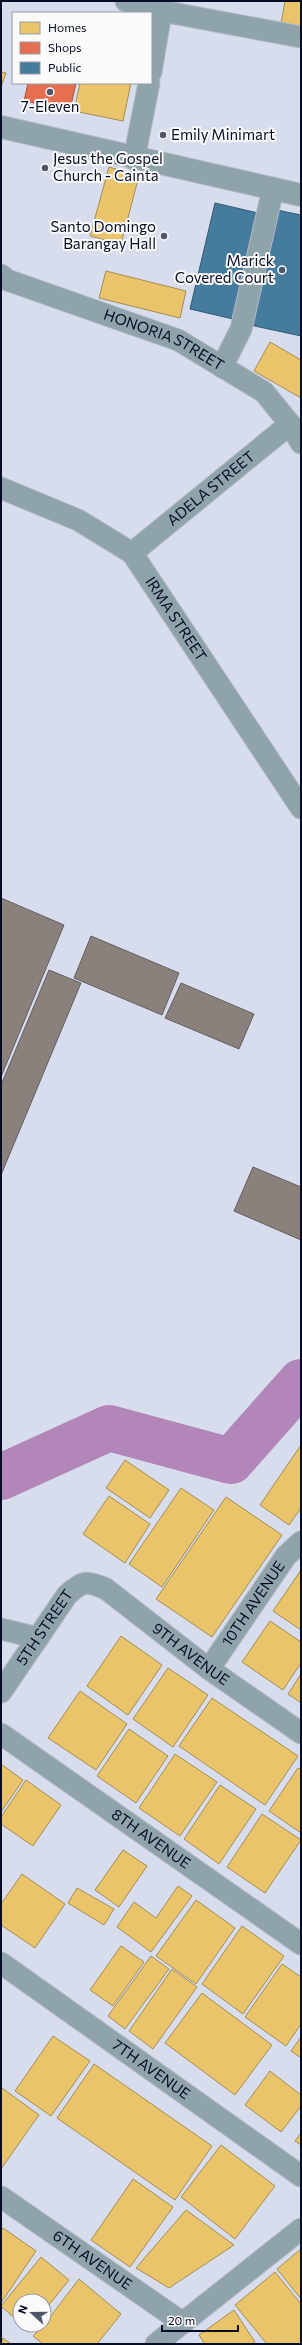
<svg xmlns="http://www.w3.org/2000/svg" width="302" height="2345" font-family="Commissioner,sans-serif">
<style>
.homes{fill:#e9c46a;stroke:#a58d55}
.shops{fill:#e76f51;stroke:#a45244}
.public{fill:#457b9d;stroke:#325a79}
.industry{fill:#8a817c;stroke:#625e62}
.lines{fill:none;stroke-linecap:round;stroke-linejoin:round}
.river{stroke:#b386ba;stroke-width:46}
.minor-casing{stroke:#b3b8c6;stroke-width:23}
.tertiary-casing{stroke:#b3b8c6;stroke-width:24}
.minor{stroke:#8fa3ab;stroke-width:21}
.tertiary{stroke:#8fa3ab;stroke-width:22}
.poi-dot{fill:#4f566a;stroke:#fafafa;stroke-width:1.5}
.labels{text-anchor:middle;stroke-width:4;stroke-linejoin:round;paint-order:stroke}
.poi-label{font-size:15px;fill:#060d24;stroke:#fafafa;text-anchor:start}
.street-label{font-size:15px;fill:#060d24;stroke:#fafafa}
</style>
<rect width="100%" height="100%" fill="#d7ddec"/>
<!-- homes -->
<g class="homes">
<polygon points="285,1 301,1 301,28 281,24"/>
<polygon points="1,72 6,73 1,87"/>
<polygon points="80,83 131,83 123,121 74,111"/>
<polygon points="109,167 139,176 121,244 90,236"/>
<polygon points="106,271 186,291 180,318 99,298"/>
<polygon points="270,342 301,360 301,398 254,371"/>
<polygon points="301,1445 301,1508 289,1525 260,1505"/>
<polygon points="125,1460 169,1490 150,1518 106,1488"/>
<polygon points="181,1488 214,1510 162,1587 129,1564"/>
<polygon points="109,1496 150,1524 125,1563 83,1534"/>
<polygon points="226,1497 282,1535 212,1637 156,1599"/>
<polygon points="301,1570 301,1630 273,1611"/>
<polygon points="270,1621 301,1642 301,1663 283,1690 242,1662"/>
<polygon points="121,1636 162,1665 128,1715 87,1686"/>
<polygon points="168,1668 208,1695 173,1747 133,1719"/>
<polygon points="301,1674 301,1703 288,1694"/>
<polygon points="80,1691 127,1724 96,1770 48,1738"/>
<polygon points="212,1698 298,1756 265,1805 179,1746"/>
<polygon points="129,1729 168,1756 136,1803 97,1776"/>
<polygon points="175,1754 217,1782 180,1836 139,1808"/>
<polygon points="1,1764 23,1780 1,1812"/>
<polygon points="298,1768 301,1769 301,1833 269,1811"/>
<polygon points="26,1780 61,1805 33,1846 1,1824 1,1817"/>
<polygon points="220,1785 256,1809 219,1864 184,1839"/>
<polygon points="262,1814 301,1840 265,1893 227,1867"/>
<polygon points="123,1850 147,1866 119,1907 95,1890"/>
<polygon points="22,1874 65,1904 35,1948 1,1925 1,1904"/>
<polygon points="178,1886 192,1896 151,1952 117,1927 134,1902 156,1918"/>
<polygon points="77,1888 114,1909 104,1925 68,1903"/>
<polygon points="196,1900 235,1928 196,1984 156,1956"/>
<polygon points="242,1926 284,1956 243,2014 202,1984"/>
<polygon points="121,1946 144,1962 113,2006 90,1990"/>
<polygon points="151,1956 169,1969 125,2029 108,2016"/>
<polygon points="282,1964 301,1977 301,2024 286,2046 245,2017"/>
<polygon points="172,1969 197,1987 153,2049 129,2031"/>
<polygon points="202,1993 272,2045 235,2095 165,2043"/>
<polygon points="53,2036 90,2061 51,2116 15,2091"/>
<polygon points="301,2037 301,2058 291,2051"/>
<polygon points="94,2064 212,2146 175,2200 57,2118"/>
<polygon points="270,2071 301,2095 301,2106 281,2132 245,2105"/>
<polygon points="2,2088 39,2115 1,2169 1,2090"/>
<polygon points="301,2133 301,2145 295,2141"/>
<polygon points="221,2145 275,2186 235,2239 181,2197"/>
<polygon points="133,2179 173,2207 130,2267 91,2240"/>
<polygon points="186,2210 234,2245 169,2288 136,2268"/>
<polygon points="3,2228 36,2251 1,2303 1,2231"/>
<polygon points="301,2249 301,2299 277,2269"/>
<polygon points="41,2257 69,2280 44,2311 44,2301 20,2301 20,2323 1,2306"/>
<polygon points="275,2272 301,2304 301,2344 267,2344 235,2305"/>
<polygon points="79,2279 121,2314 97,2344 43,2344 33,2336 44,2325"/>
<polygon points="234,2310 255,2342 252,2344 205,2344 199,2335"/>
<polygon points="22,2325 32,2325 28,2330"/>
<polygon points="3,2338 11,2344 1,2344"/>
</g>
<!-- shops -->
<polygon class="shops" points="28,83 76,83 70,110 24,101"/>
<!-- public -->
<g class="public">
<polygon points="215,203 258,213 233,319 190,309"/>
<polygon points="277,210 301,215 301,336 250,325"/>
</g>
<!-- industry -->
<g class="industry">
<polygon points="1,898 64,925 1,1077"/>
<polygon points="91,936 179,973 162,1015 74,978"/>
<polygon points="49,970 81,983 1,1175 1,1085"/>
<polygon points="181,983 254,1014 239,1049 165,1018"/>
<polygon points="253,1167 301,1187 301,1240 234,1211"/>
</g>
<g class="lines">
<!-- river -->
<polyline class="river" points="1,1477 109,1428 231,1461 301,1382"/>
<defs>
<g id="minor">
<polyline points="126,1 162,11 301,37"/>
<polyline points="151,72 163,1"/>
<polyline points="134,159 149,83"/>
<path id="s1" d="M 1,275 L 7,280 L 178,340 L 264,392 L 290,424 L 301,443"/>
<polyline points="222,367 241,329 273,189"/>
<path id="s2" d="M 1,488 L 78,520 L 132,553 L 301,808"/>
<path id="s3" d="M 132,553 L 290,424"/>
<polyline points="1,1629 38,1638"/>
<path id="s4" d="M 209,1669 L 286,1556 L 301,1542"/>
<path id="s5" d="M 1,1692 L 67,1595 C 82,1581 87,1580 106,1589 L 209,1669 L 301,1733"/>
<path id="s6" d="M 1,1734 L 301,1944"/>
<path id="s7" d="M 1,1963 L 301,2176"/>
<path id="s8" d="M 1,2197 L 183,2323"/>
<polyline points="156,2344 301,2229"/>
</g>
<polyline id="tertiary" points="1,127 301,195"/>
</defs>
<!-- minor casing -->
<use href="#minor" class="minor-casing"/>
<!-- tertiary casing -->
<use href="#tertiary" class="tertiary-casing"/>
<!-- minor -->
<use href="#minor" class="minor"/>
<!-- tertiary -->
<use href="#tertiary" class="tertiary"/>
</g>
<!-- markers -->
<g class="poi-dot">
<circle cx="50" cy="92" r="4"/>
<circle cx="163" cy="135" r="4"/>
<circle cx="45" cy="168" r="4"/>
<circle cx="164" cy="236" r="4"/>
<circle cx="282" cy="270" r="4"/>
</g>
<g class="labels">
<!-- poi labels -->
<g class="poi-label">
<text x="50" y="112" text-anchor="middle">7-Eleven</text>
<text x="171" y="140">Emily Minimart</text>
<text x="53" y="164">Jesus the Gospel<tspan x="53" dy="17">Church - Cainta</tspan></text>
<text x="156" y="232" text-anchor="end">Santo Domingo<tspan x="156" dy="17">Barangay Hall</tspan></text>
<text x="274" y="266" text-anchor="end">Marick<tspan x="274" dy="17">Covered Court</tspan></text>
</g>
<!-- street labels -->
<g class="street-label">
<text dy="5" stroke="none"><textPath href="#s1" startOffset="176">HONORIA STREET</textPath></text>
<text dy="5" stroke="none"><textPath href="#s3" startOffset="102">ADELA STREET</textPath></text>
<text dy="5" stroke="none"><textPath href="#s2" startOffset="226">IRMA STREET</textPath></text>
<text dy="5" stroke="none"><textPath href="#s4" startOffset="79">10TH AVENUE</textPath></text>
<text dy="5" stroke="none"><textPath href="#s5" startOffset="78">5TH STREET</textPath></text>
<text dy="5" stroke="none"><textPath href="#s5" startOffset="268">9TH AVENUE</textPath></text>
<text dy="5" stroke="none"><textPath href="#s6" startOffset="183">8TH AVENUE</textPath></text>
<text dy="5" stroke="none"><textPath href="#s7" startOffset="184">7TH AVENUE</textPath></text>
<text dy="5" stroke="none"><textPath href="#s8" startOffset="111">6TH AVENUE</textPath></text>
</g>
</g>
<!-- border -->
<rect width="302" height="2345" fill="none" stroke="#060d24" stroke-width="4"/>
<!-- legend -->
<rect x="12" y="12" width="140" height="72" fill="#fafafa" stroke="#989ba4"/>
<rect x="20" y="22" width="20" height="12" fill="#e9c46a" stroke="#989ba4"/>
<text x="48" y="32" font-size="12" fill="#060d24">Homes</text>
<rect x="20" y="42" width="20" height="12" fill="#e76f51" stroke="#989ba4"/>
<text x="48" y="52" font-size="12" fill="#060d24">Shops</text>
<rect x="20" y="62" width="20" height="12" fill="#457b9d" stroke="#989ba4"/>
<text x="48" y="72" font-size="12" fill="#060d24">Public</text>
<!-- north arrow -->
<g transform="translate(32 2313) rotate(291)"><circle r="19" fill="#fafafa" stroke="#989ba4"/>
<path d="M0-3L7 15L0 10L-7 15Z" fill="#4f566a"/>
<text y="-6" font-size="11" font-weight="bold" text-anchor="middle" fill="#060d24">N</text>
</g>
<!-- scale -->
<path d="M162 2325v6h76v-6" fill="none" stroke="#060d24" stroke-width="2"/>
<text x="168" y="2325" font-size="12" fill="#060d24" stroke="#fafafa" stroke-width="3" paint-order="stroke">20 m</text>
</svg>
